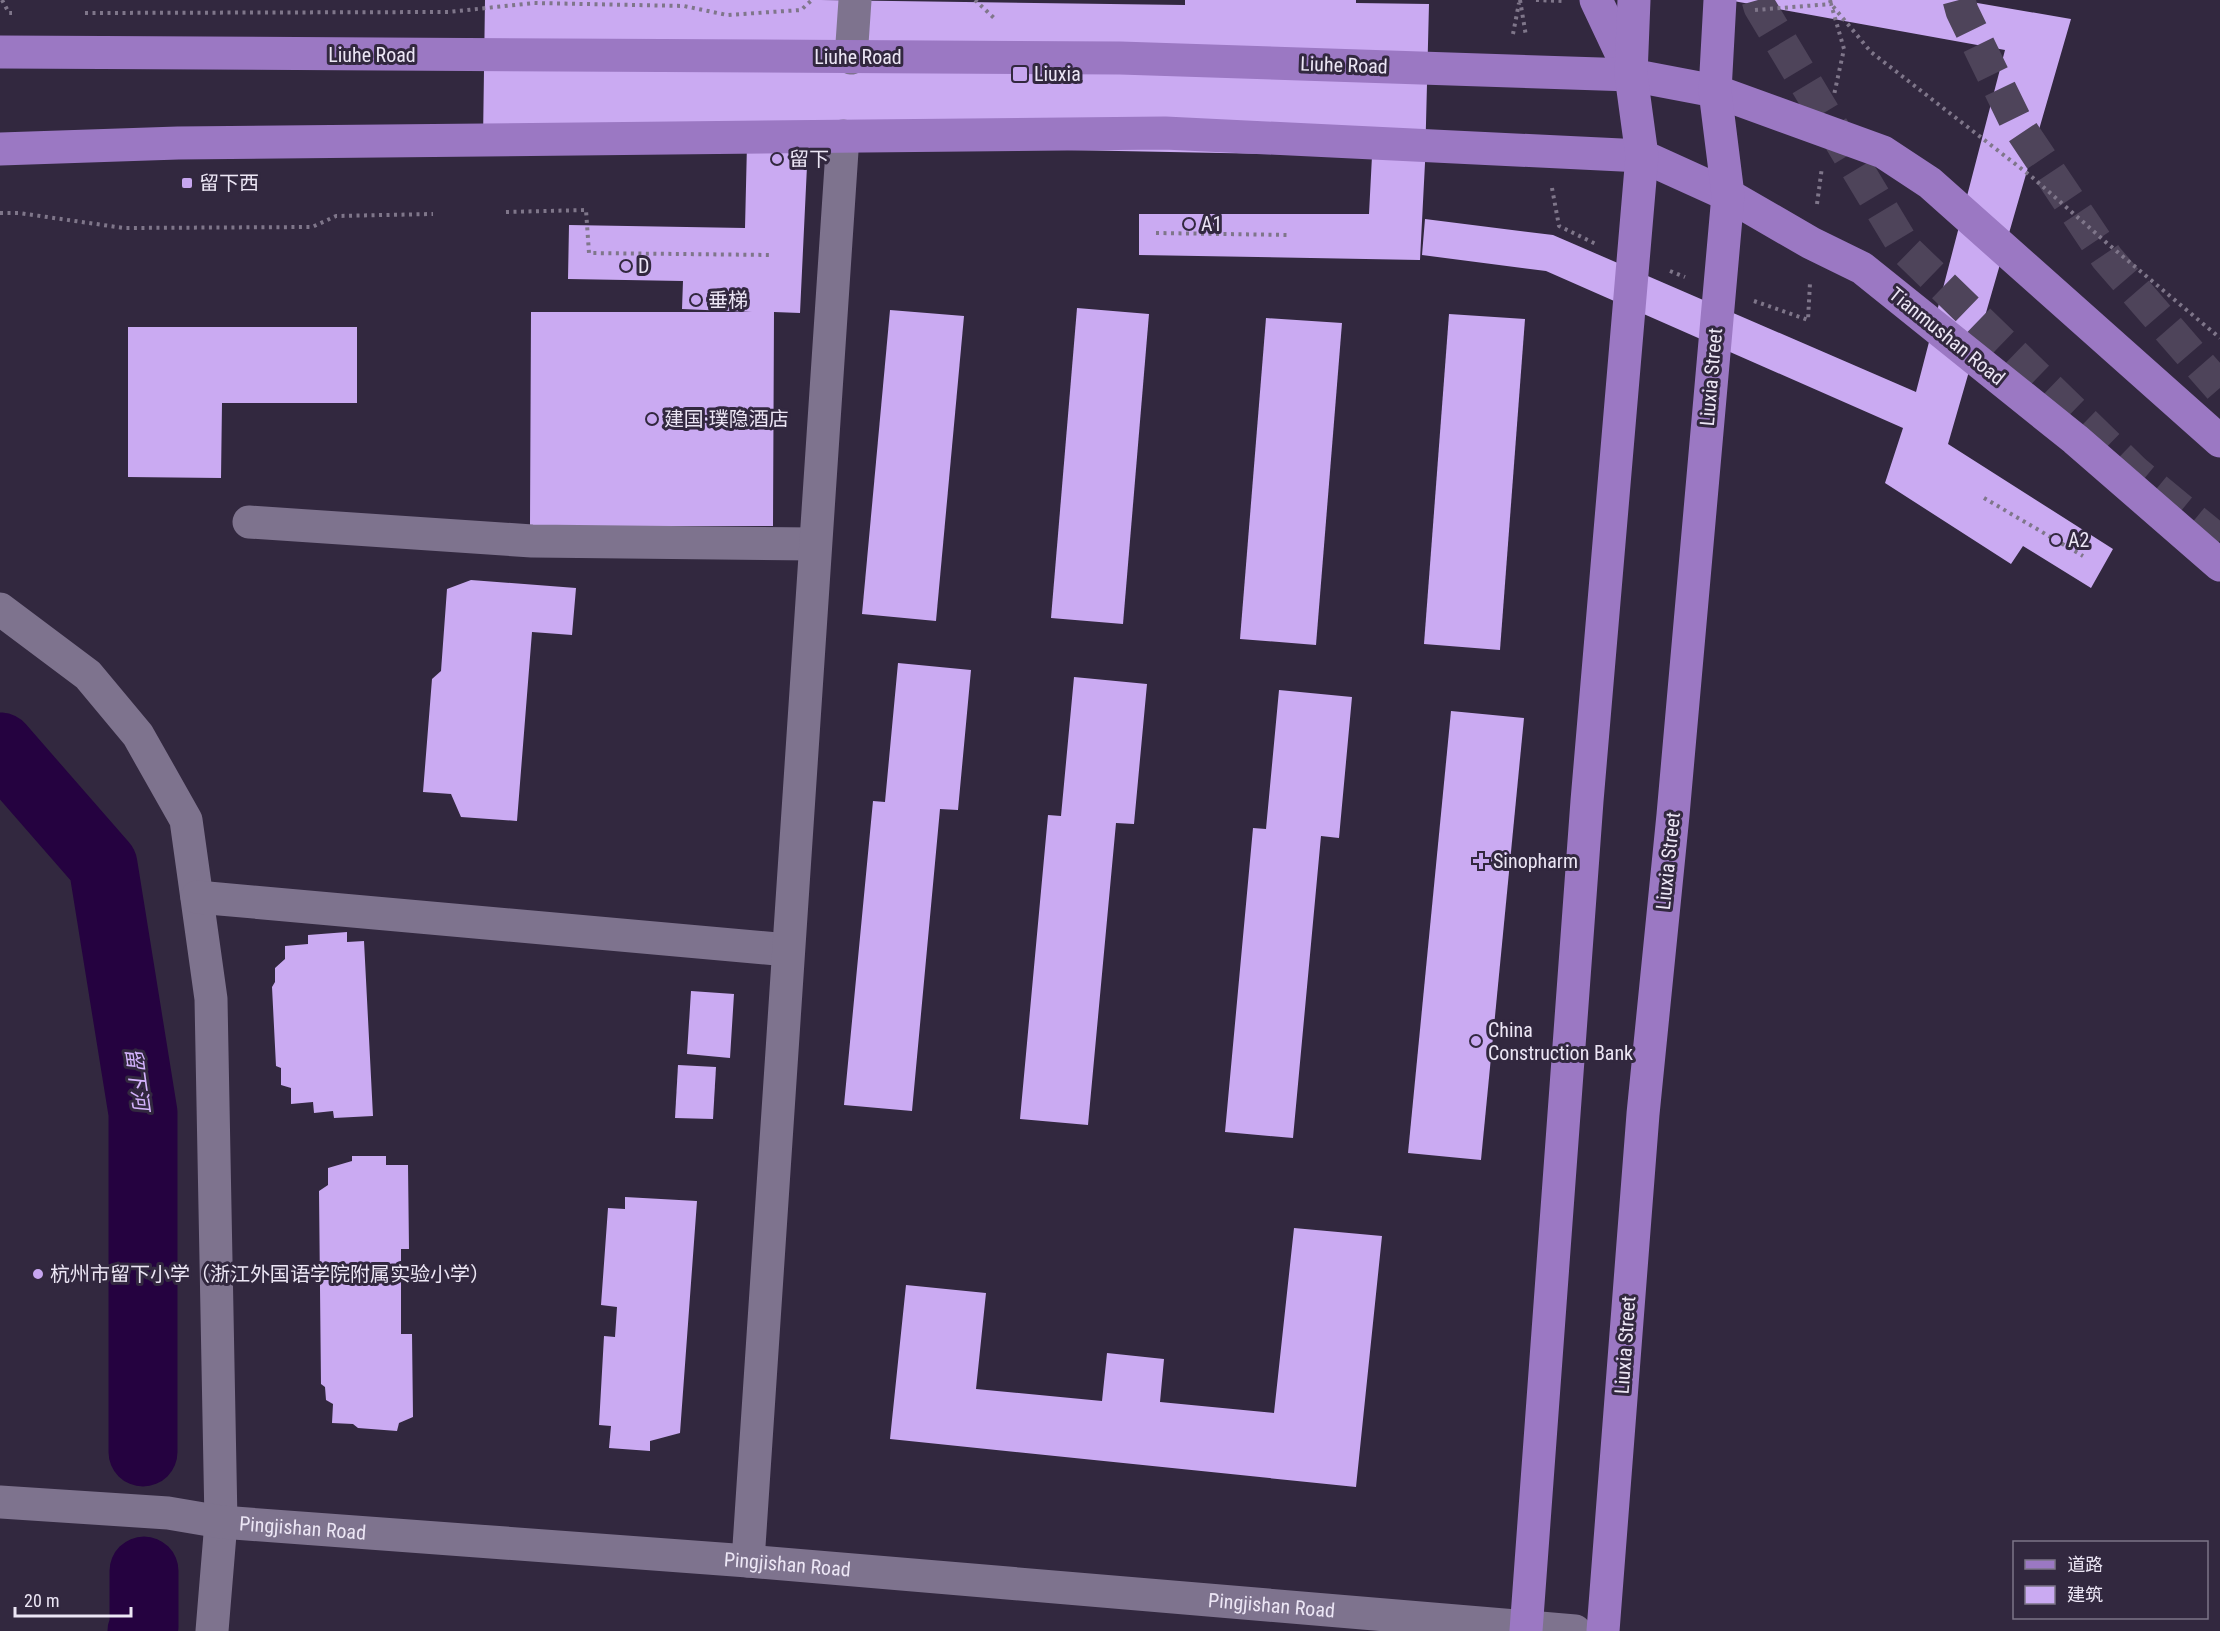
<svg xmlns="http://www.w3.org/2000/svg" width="2220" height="1631" font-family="'Roboto Condensed','Noto Sans SC',sans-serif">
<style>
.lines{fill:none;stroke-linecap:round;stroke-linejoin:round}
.river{stroke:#250240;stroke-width:69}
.building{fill:#caaaf2}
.highway-tunnel{stroke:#4e445a;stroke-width:33;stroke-dasharray:33 16;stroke-linecap:butt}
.path{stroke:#7f768a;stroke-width:4;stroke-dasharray:3 4.5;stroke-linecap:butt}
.minor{stroke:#7e738e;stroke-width:33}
.major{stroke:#9b78c3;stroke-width:33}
.poi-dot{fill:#c7a6f0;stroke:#32283f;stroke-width:2}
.labels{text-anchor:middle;stroke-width:6;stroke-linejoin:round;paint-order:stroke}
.street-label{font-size:20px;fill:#ece6f5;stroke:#32283f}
.poi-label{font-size:20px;fill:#ece6f5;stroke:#32283f;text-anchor:start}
.water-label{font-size:21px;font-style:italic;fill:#d5b3fe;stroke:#32283f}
</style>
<rect width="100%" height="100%" fill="#32283f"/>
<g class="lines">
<!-- river -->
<g class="river">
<polyline points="0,747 103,865 143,1113 143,1452"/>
<polyline points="142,1631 144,1626 144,1571"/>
</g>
</g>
<!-- building -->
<g class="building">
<polygon points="485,0 821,0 1185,5 1185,0 1356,0 1356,3 1429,4 1425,163 1420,260 1139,255 1139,214 1369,214 1372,156 808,145 800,313 774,312 773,526 530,526 531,312 752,312 682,309 683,281 568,279 569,225 745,228 747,144 483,140"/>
<polygon points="1728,0 1960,0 2071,19 1948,444 2113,549 2091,588 2023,546 2011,564 1885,483 1903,428 1546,271 1422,255 1425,219 1553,235 1916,392 2005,50"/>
<polygon points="1077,308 1149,314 1123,624 1051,618"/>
<polygon points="890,310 964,316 936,621 862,614"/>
<polygon points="1449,314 1525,319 1500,650 1424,644"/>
<polygon points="1266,318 1342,323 1316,645 1240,639"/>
<polygon points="128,327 357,327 357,403 222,403 221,478 128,477"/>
<polygon points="471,580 576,588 572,635 532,632 517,821 461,817 451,794 423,792 432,679 441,671 447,589"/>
<polygon points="898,663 971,670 958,810 940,809 912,1111 844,1105 873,801 885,802"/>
<polygon points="1074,677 1147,684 1134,824 1116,823 1088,1125 1020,1119 1048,815 1061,816"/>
<polygon points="1279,690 1352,697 1339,838 1321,836 1293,1138 1225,1132 1253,828 1266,829"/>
<polygon points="1451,711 1524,718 1481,1160 1408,1153"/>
<polygon points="347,932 347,942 364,941 373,1116 334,1118 333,1111 314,1113 313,1102 291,1104 291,1088 281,1085 281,1068 276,1066 272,987 275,982 275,968 285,959 285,946 308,944 308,935"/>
<polygon points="691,991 734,994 730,1058 687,1054"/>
<polygon points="678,1065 716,1067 713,1119 675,1118"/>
<polygon points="352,1156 386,1156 386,1165 408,1165 409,1249 401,1249 401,1334 412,1334 413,1417 399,1423 397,1431 358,1428 353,1424 332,1423 333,1404 326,1400 325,1387 321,1384 319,1191 328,1185 328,1168 352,1161"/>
<polygon points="625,1197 697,1201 680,1433 650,1441 650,1451 609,1448 611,1426 599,1425 604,1336 615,1337 617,1307 601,1305 608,1208 625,1209"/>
<polygon points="1294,1228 1382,1236 1356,1487 890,1439 906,1285 986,1293 976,1389 1102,1401 1107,1353 1164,1359 1160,1402 1274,1413"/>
</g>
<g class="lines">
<!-- highway-tunnel -->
<g class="highway-tunnel">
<polyline points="1758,0 1760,7 1906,250 2135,472 2220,542"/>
<polyline points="1959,0 1962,11 2016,122 2107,258 2220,388"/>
</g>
<!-- path -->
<g class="path">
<polyline points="2,0 9,13 12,13"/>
<polyline points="975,0 994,18 997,18"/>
<polyline points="1520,0 1526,36"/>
<polyline points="1536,0 1562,1"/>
<polyline points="1830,0 1831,4 1871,52 2032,177 2108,244 2220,338"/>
<polyline points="1755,10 1831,4 1844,49 1834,95"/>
<polyline points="85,13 448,12 534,3 684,6 727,15 801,10 812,0"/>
<polyline points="1513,34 1519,3"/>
<polyline points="1552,188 1559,226 1598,245"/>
<polyline points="1817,204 1822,167"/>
<polyline points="506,212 586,210 589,253 771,255"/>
<polyline points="0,213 19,213 124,228 312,227 336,216 433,214"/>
<polyline points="1156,233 1290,235"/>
<polyline points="1670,271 1685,277"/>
<polyline points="1754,301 1808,320 1810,283"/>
<polyline points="1984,498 2083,556"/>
</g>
<!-- minor -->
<g class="minor">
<polyline points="851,58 855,0"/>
<polyline points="249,522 532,541 815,544"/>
<polyline points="0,609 88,675 138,735 186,820 211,999 221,1522 212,1631"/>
<polyline points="197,897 788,950"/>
<path id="s1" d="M 0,1502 L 168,1513 L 221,1522 L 748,1561 L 1575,1631"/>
<polyline points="748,1561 843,136"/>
</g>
<!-- major -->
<g class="major">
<polyline points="1596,0 1629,70"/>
<polyline points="0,52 1120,58 1631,75 1715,91 1883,152 1930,183 2220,441"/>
<polyline points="0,149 178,143 1165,133 1642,156 1728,195 1811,243 1862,268 2075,439 2220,565"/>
<polyline points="1526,1631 1587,801 1642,156 1631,75 1634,0"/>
<polyline points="1603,1631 1643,1114 1673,815 1728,195 1715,91 1720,0"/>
</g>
</g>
<!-- markers -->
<g class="poi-dot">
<rect x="1012" y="66" width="16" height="16" rx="3"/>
<circle cx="777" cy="159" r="6"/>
<rect x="181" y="177" width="12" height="12" rx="3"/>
<circle cx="1189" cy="224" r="6"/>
<circle cx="626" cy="266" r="6"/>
<circle cx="696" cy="300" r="6"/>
<circle cx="652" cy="419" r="6"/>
<circle cx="2056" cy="540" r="6"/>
<path d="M1478 852h6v6h6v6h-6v6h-6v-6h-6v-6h6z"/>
<circle cx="1476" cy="1041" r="6"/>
<circle cx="38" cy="1274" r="6"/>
</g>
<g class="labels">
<!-- street labels -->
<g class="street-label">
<text x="372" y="62">Liuhe Road</text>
<text x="858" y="64">Liuhe Road</text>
<text transform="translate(1344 65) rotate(2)" y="7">Liuhe Road</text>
<text transform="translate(1947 336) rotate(39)" y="7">Tianmushan Road</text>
<text transform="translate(1711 377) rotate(-85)" y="7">Liuxia Street</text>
<text transform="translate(1668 861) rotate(-84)" y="7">Liuxia Street</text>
<text transform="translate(1625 1345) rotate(-86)" y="7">Liuxia Street</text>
<text dy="7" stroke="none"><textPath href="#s1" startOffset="304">Pingjishan Road</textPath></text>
<text dy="7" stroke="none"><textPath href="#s1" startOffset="790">Pingjishan Road</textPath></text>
<text dy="7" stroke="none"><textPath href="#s1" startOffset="1276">Pingjishan Road</textPath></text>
</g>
<!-- poi labels -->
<g class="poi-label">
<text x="1034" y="81">Liuxia</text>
<text x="789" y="166">留下</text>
<text x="199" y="190">留下西</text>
<text x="1201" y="231">A1</text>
<text x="638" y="273">D</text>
<text x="708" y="307">垂梯</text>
<text x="664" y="426">建国·璞隐酒店</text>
<text x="2068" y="547">A2</text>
<text x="1493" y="868">Sinopharm</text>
<text x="1488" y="1037">China<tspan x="1488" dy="23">Construction Bank</tspan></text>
<text x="50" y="1281">杭州市留下小学（浙江外国语学院附属实验小学）</text>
</g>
<!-- water labels -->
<g class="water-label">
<text transform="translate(137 1079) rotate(82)" y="7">留下河</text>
</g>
</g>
<!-- legend -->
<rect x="2013" y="1541" width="195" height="78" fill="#32283f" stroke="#7c7488" stroke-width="1.5"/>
<rect x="2025" y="1560" width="30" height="9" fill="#9b78c3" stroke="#7c7488" stroke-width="1.5"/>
<text x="2067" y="1571" font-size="18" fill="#ece6f5">道路</text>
<rect x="2025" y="1586" width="30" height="18" fill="#caaaf2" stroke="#7c7488" stroke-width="1.5"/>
<text x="2067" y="1601" font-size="18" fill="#ece6f5">建筑</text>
<!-- scale -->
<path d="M15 1607v9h116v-9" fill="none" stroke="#ece6f5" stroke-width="3"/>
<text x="24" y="1607" font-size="18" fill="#ece6f5" stroke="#32283f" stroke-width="4.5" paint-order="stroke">20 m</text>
</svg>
